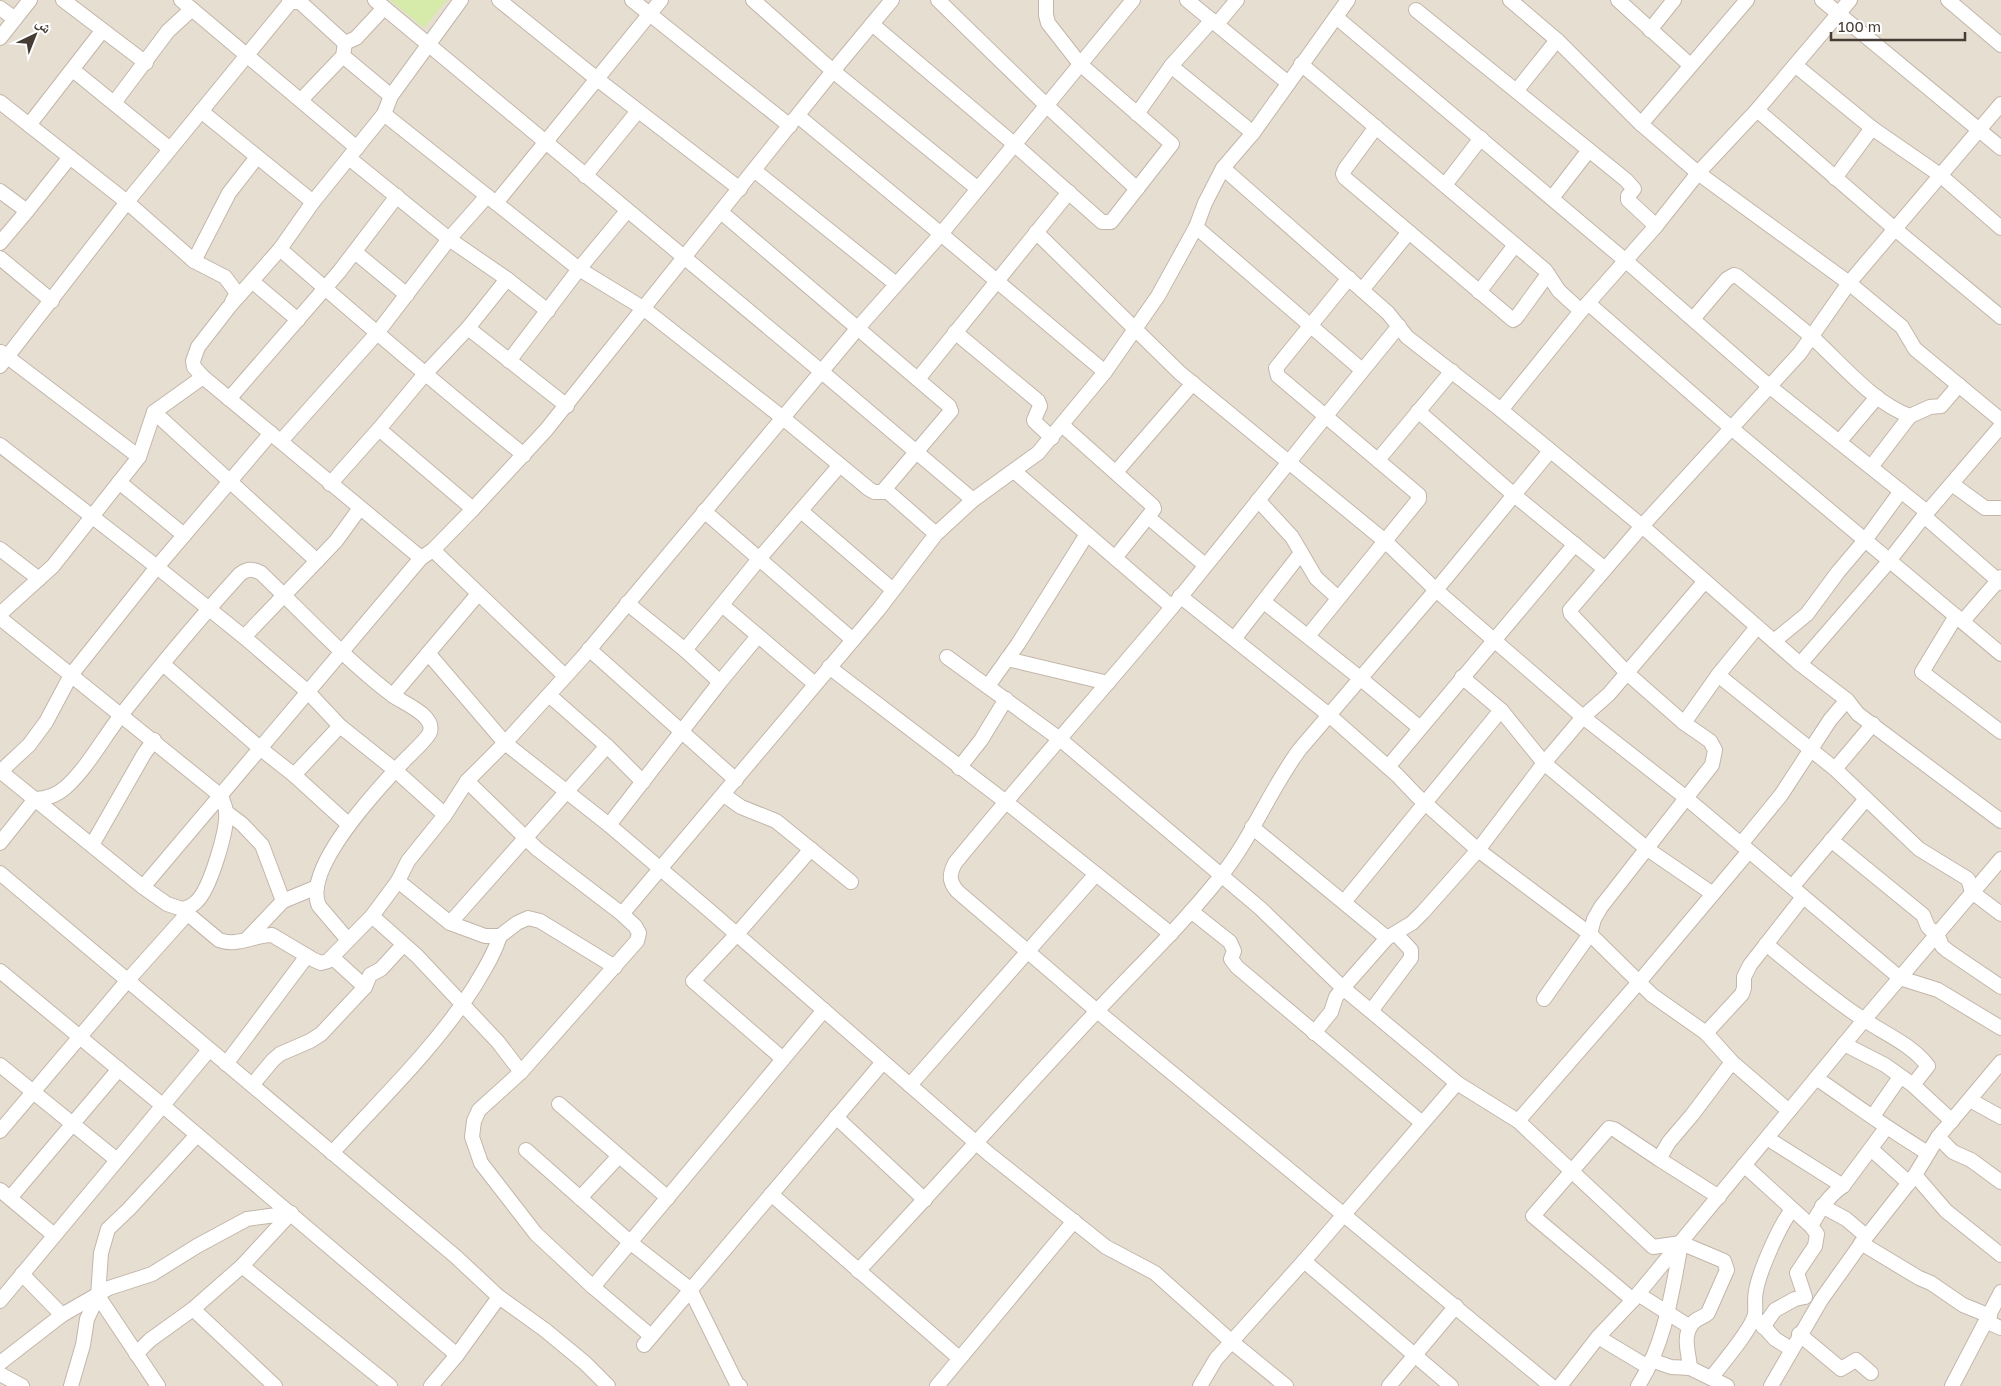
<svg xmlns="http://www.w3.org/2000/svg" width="2001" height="1386" font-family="'Golos Text','Noto Naskh Arabic',sans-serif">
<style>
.residential{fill:#e7ded2}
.green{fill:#d6eaaa}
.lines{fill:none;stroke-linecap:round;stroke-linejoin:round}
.minor-casing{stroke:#c2b6a9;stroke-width:16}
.minor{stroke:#fff;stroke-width:14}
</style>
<rect width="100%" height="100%" fill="#f3ede4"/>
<!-- residential -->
<rect class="residential" x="0" y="0" width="2001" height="1386"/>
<!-- green -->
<polygon class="green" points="390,0 447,0 424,28"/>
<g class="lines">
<defs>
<g id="minor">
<polyline points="63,0 146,63"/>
<polyline points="181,0 357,148"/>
<polyline points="289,0 291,2 300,2 345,43"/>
<polyline points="375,0 822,372 973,500"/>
<polyline points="499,0 597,79 740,189"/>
<polyline points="632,0 790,126"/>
<polyline points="753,0 833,71 978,189"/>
<polyline points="938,0 1047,106 1137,189"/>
<polyline points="1187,0 1288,83"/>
<polyline points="1510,0 1557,40 1641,124 1698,173 1849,283 1902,327 1915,349 2001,420"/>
<polyline points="1618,0 1690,65"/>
<polyline points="1822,0 2001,148"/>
<polyline points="1948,0 2001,45"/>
<polyline points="0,8 15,19"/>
<polyline points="1416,10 1626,180 1634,189 1628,196 1628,200 1656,226"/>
<polyline points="1336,17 1626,261 1769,386 1927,512"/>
<polyline points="872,24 1014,144 1102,222 1111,222 1172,144 1080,64 1048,23 1046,15 1046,0"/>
<polyline points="1217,24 1237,0"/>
<polyline points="1650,30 1674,0"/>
<polyline points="0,38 30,0"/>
<polyline points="343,56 391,96"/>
<polyline points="1301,64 1545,270 1559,291 1581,311"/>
<polyline points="1795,65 1872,128 1940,175 2001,228"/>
<polyline points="1171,66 1253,133"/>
<polyline points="73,70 170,149"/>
<polyline points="1517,90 1557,40"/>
<polyline points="301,100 343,56 345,43 356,38 384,8"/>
<polyline points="0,102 127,202 194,261 225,277 237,293 232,302"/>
<polyline points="114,103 168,31 192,9"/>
<polyline points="1757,110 1895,229 2001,317"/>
<polyline points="201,111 313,202"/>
<polyline points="384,114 579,269 643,308 783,418 869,489 874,492 888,492 936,534"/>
<polyline points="1137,114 1171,66 1212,20"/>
<polyline points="798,116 941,234 1105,372"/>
<polyline points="1641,124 1747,0"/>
<polyline points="29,125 102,31"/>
<polyline points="1376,127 1345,169 1343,174 1345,178 1513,320 1516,318 1548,274"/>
<polyline points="1223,168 1388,313 1407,337 1501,410 1642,526 1800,664 1847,700 1858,714 2001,821"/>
<polyline points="754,170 896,284"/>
<polyline points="585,176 638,111"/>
<polyline points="1835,178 1872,128"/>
<polyline points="1445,185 1481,138"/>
<polyline points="0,191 27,211 70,157"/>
<polyline points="1552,198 1589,150"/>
<polyline points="496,203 661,0"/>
<polyline points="721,212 949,406 951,411 883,491"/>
<polyline points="1196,227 1362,370"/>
<polyline points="1036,232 1180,373 1385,541 1436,590 1583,717 1685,797 1900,978 1938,990 2001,1028"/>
<polyline points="0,243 27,211"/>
<path d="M 280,249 C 360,319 441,388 524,455"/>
<polyline points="355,252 407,295"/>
<polyline points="0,258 52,301"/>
<polyline points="194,261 229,193 257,157"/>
<polyline points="507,279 548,311"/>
<polyline points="253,282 298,320"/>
<polyline points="1362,290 1409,232"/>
<polyline points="1479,292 1515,245"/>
<polyline points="1588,303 1730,427 2001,654"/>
<path d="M 1693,319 L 1727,279 L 1734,275 L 1737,276 C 1762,296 1787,316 1812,337 C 1841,363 1873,403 1910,416 L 1930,407 L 1941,406 L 1959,385"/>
<path d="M 1399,326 C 1323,418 1249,513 1173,606 C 1101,692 1026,776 955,863 C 949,875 949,881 957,891 L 1097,1011 L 1551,1386"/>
<polyline points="468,328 567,406"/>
<polyline points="955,332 1038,401 1040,406 1034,420 1035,422 1052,438"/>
<polyline points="1,352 139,457"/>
<polyline points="509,361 579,269 627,211"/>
<polyline points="0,366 127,202 292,0"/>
<polyline points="918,379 1069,192"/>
<polyline points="229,399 339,272 397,196"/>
<polyline points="1501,410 1581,311 1656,226 1698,173 1757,110 1850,0"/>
<polyline points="1418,411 1514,495 1605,569"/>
<polyline points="154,412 317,561"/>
<polyline points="1062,425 1153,506 1154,509 1115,558"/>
<polyline points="379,429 473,509"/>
<polyline points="281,441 378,332 449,239 487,196"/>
<polyline points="1839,442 1877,397"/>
<polyline points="0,445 157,567 244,637 308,692 340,726 395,770 445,815"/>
<polyline points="1378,460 1452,371"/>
<polyline points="1871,467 1910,416"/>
<polyline points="1014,471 1172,607"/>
<polyline points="1116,472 1193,383"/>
<polyline points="119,482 184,535"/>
<polyline points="330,484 379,429 424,375 468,328 507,279 449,239 349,158"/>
<polyline points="1952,484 1985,508 2001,508"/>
<polyline points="1258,500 1292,537 1316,578 1338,598"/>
<polyline points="704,511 853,640"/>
<polyline points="801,511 893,590"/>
<polyline points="1924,516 2001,583"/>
<polyline points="1148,517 1205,565"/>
<polyline points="0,549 39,579"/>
<polyline points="433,550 565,676"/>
<polyline points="421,558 203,377 194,367 193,361 198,347 229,307 280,249 313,202 384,114 391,96 461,0"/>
<polyline points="1180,596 1329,715 1397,775 1417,796 1478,850 1590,934 1652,995 1706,1033 1732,1062 1789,1111"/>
<polyline points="1264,602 1360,678 1420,728"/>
<polyline points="627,603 685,650 720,682"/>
<polyline points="722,605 815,684"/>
<polyline points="0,614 53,566 139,457 154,412 203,377"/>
<polyline points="1956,616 1922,672 2001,732"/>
<path d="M 0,618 L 221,796 C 223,801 225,806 226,811 C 228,829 210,890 196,902 C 192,906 187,908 182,909 L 167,904 L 143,887 L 0,771"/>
<polyline points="1963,621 2001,577"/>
<polyline points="1308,636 1419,499 1419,495 1278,376 1276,368 1349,278"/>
<polyline points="244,637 336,541 360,508"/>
<polyline points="1234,639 1301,553"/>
<polyline points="1774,641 1807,614 1838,572 1866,539 1901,491"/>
<polyline points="589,649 736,780"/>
<polyline points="685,650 759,559 840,465"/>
<polyline points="428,653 505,743 609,825 710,911 989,1154 1106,1247 1155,1273 1232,1342 1286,1386"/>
<path d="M 947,657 L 1061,740 L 1260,908 L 1343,988 L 1457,1083 L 1518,1121 L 1653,1247 L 1681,1243 L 1724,1261 L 1727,1270 L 1708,1313 C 1703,1318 1696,1318 1692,1324 C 1682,1337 1689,1353 1690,1368"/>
<polyline points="1007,659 1108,683"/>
<polyline points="163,664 261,749 294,775 349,825"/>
<polyline points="1800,664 1885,566 1924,516 2001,426"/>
<polyline points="829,667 1006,802 1171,934"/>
<polyline points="1718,675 1835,769 1919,849 1968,879 1972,892 2001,914"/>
<polyline points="1462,677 1501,710 1544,763 1646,848 1713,894"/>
<polyline points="988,686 1018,644 1087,534"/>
<polyline points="393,695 478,594"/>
<polyline points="549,695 607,746 643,782"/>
<polyline points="1684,723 1718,675 1757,627"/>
<polyline points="1388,767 1575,544"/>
<polyline points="959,768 981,740 1006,699"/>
<polyline points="1835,769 1873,724"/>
<polyline points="1,771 29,745 46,722 71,675 157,567 271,433"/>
<polyline points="294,775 340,726"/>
<polyline points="467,781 537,849 622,914 635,926 639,933 637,941 521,1072 479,1110 474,1121 472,1137 481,1163 536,1234 593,1287 651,1336"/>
<polyline points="724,795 741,807 776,821 851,882"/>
<polyline points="226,812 242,824 262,845 283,901"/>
<polyline points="609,825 720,682 758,636"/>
<polyline points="1252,827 1387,938"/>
<polyline points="1831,840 1923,915 1928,927 1938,936 1942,946 1948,951 2001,987"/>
<path d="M 0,843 L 35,799 C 46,799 57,795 66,787 C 88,767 103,738 122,714 C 160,666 199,619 240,574 C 248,568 253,569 261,573 C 304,614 345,659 392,695 C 403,703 435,715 430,732 C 427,740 408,756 402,763 C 377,790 302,869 319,906 L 348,940"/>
<polyline points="1741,844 1781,795 1830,720 1847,700"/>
<polyline points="92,845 144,754 154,740"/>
<polyline points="0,873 455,1256 499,1297 545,1330 585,1363 608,1386"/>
<polyline points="398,881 450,923 485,936 500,936 517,923 528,918 540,921 615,967"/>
<polyline points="143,887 421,558 433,550 473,509 546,430 833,71 892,0"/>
<polyline points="1792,887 1866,799"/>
<polyline points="1344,902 1501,710"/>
<path d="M 182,909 L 219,940 C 237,947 254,935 272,935 L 314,960 L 321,963 L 328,961 L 372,916 L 398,881 L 408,861 L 445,815 L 467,781 L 505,743 L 583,657 L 857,329 L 941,234 L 1133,0"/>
<polyline points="1191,911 1230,942 1234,951 1231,959 1237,967 1421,1122"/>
<polyline points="622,914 879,609 936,534 973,500 1038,453 1105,372 1158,296 1196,227 1205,203 1223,168 1253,133 1348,0"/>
<polyline points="372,916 417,956 498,1042 521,1072"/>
<polyline points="450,923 607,746"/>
<polyline points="246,940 283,901 317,887"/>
<path d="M 1766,944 C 1798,970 1829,997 1863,1019 C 1885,1034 1911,1044 1928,1066 L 1913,1085"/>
<polyline points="332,957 365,987"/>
<polyline points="0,971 162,1105 457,1355"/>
<polyline points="1544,999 1590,934 1594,919 1601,907 1712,765 1715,750 1710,741 1684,723 1627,673 1571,614 1570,610 1642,526 1800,353 1849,283 2001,104"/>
<polyline points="1371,1011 1411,958 1411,950 1396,934"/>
<polyline points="1314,1033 1331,1012 1336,997 1343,988 1387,938 1412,923 1423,912 1478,850 1544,763 1583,717 1609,694 1705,581"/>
<polyline points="1706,1033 1742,994 1744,988 1744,977 1750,965 1803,897"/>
<polyline points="1844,1044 1885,1065 1913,1085 1952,1121"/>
<polyline points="783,1059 693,981 737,934 811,849"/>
<polyline points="226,1064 307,956"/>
<polyline points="0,1065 117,1160"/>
<path d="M 1816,1078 C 1853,1103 1889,1130 1928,1153"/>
<polyline points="253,1084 273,1060 280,1054 310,1041 321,1034 365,987 370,975 381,969 403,945"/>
<polyline points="910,1085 1096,874"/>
<polyline points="1970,1100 2001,1117"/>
<polyline points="559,1104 668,1198"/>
<polyline points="1873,1116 1900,1077"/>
<polyline points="836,1117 925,1200"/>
<polyline points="1518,1121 1639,982 1749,851"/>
<polyline points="0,1131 128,980 187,914"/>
<polyline points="1938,1137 1953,1152 1971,1160 2001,1182"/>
<polyline points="1767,1138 1843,1186"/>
<polyline points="1871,1149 1909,1183"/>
<polyline points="526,1150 631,1243 690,1289 737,1384 740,1386"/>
<path d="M 332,1153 C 381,1099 434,1049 474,987 C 484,970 494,955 500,936"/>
<polyline points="1659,1159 1669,1142 1692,1115 1732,1062"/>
<polyline points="1744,1165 1811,1226 1817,1234 1815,1246 1797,1273 1805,1297 1795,1299 1775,1310 1763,1327"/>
<polyline points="1915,1175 1946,1211 2001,1255"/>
<polyline points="0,1190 54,1235"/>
<polyline points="771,1194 959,1358"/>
<polyline points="10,1198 119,1069"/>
<polyline points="580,1198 619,1156"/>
<polyline points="1822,1206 1846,1219 1866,1236"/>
<polyline points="291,1213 242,1266 390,1386"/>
<path d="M 1811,1226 C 1820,1210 1828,1196 1843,1186 L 1886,1128"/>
<polyline points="1861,1243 1919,1278 1931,1283 1963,1305 1990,1316"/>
<polyline points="1304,1261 1451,1386"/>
<path d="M 858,1271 C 939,1185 1016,1097 1097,1011 C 1138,967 1182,925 1220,877 C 1252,838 1270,789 1300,749 L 1436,590 L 1550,451"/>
<polyline points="22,1274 62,1315"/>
<polyline points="593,1287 824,1010"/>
<polyline points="1638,1294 1690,1327"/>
<polyline points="98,1296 158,1386"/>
<polyline points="1633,1300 1533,1216 1609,1128 1614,1129 1659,1159 1719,1197"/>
<polyline points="0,1301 209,1050"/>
<polyline points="193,1309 275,1386"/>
<polyline points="1758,1320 1775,1339 1791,1349"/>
<polyline points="1987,1322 2001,1328"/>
<polyline points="1799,1334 1841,1369 1856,1360 1871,1373"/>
<polyline points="1598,1337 1648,1367"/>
<polyline points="644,1345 883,1062"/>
<polyline points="136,1354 150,1340 193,1309 242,1266"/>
<polyline points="1651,1360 1671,1367 1690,1368 1727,1386"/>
<polyline points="0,1363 62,1315 109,1288 152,1274 197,1246 247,1219 291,1213"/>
<polyline points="0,1374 22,1386"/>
<path d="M 1711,1378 C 1721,1365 1752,1329 1755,1314 C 1756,1307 1754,1299 1756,1291 C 1759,1272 1780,1224 1792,1210"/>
<polyline points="71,1386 83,1345 87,1319 98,1296 101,1253 108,1229 129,1209 197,1135"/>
<polyline points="431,1386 457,1355 499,1297"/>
<polyline points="937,1386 1074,1221"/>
<polyline points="1200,1386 1216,1359 1304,1261 1457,1083"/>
<polyline points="1389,1386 1456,1306"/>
<polyline points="1560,1386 1598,1337 1633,1300 1864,1020 2001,859"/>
<path d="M 1638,1386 C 1665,1344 1672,1292 1681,1244"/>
<polyline points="1771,1386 1821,1300 1863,1241 1915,1175 1938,1137 2001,1062"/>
<polyline points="1952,1386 2001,1292"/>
</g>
</defs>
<!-- minor casing -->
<use href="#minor" class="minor-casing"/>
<!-- minor -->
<use href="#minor" class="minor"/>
</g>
<!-- north arrow -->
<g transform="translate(35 35) rotate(43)" stroke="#ffffff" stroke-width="4" paint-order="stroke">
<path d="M0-4L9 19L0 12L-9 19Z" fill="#453c34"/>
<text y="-8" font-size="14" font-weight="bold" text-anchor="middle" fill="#453c34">ش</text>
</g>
<!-- scale -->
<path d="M1831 32v8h134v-8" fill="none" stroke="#453c34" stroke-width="2.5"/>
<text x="1838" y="32" font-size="15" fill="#453c34" stroke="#ffffff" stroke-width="4" paint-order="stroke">100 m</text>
</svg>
